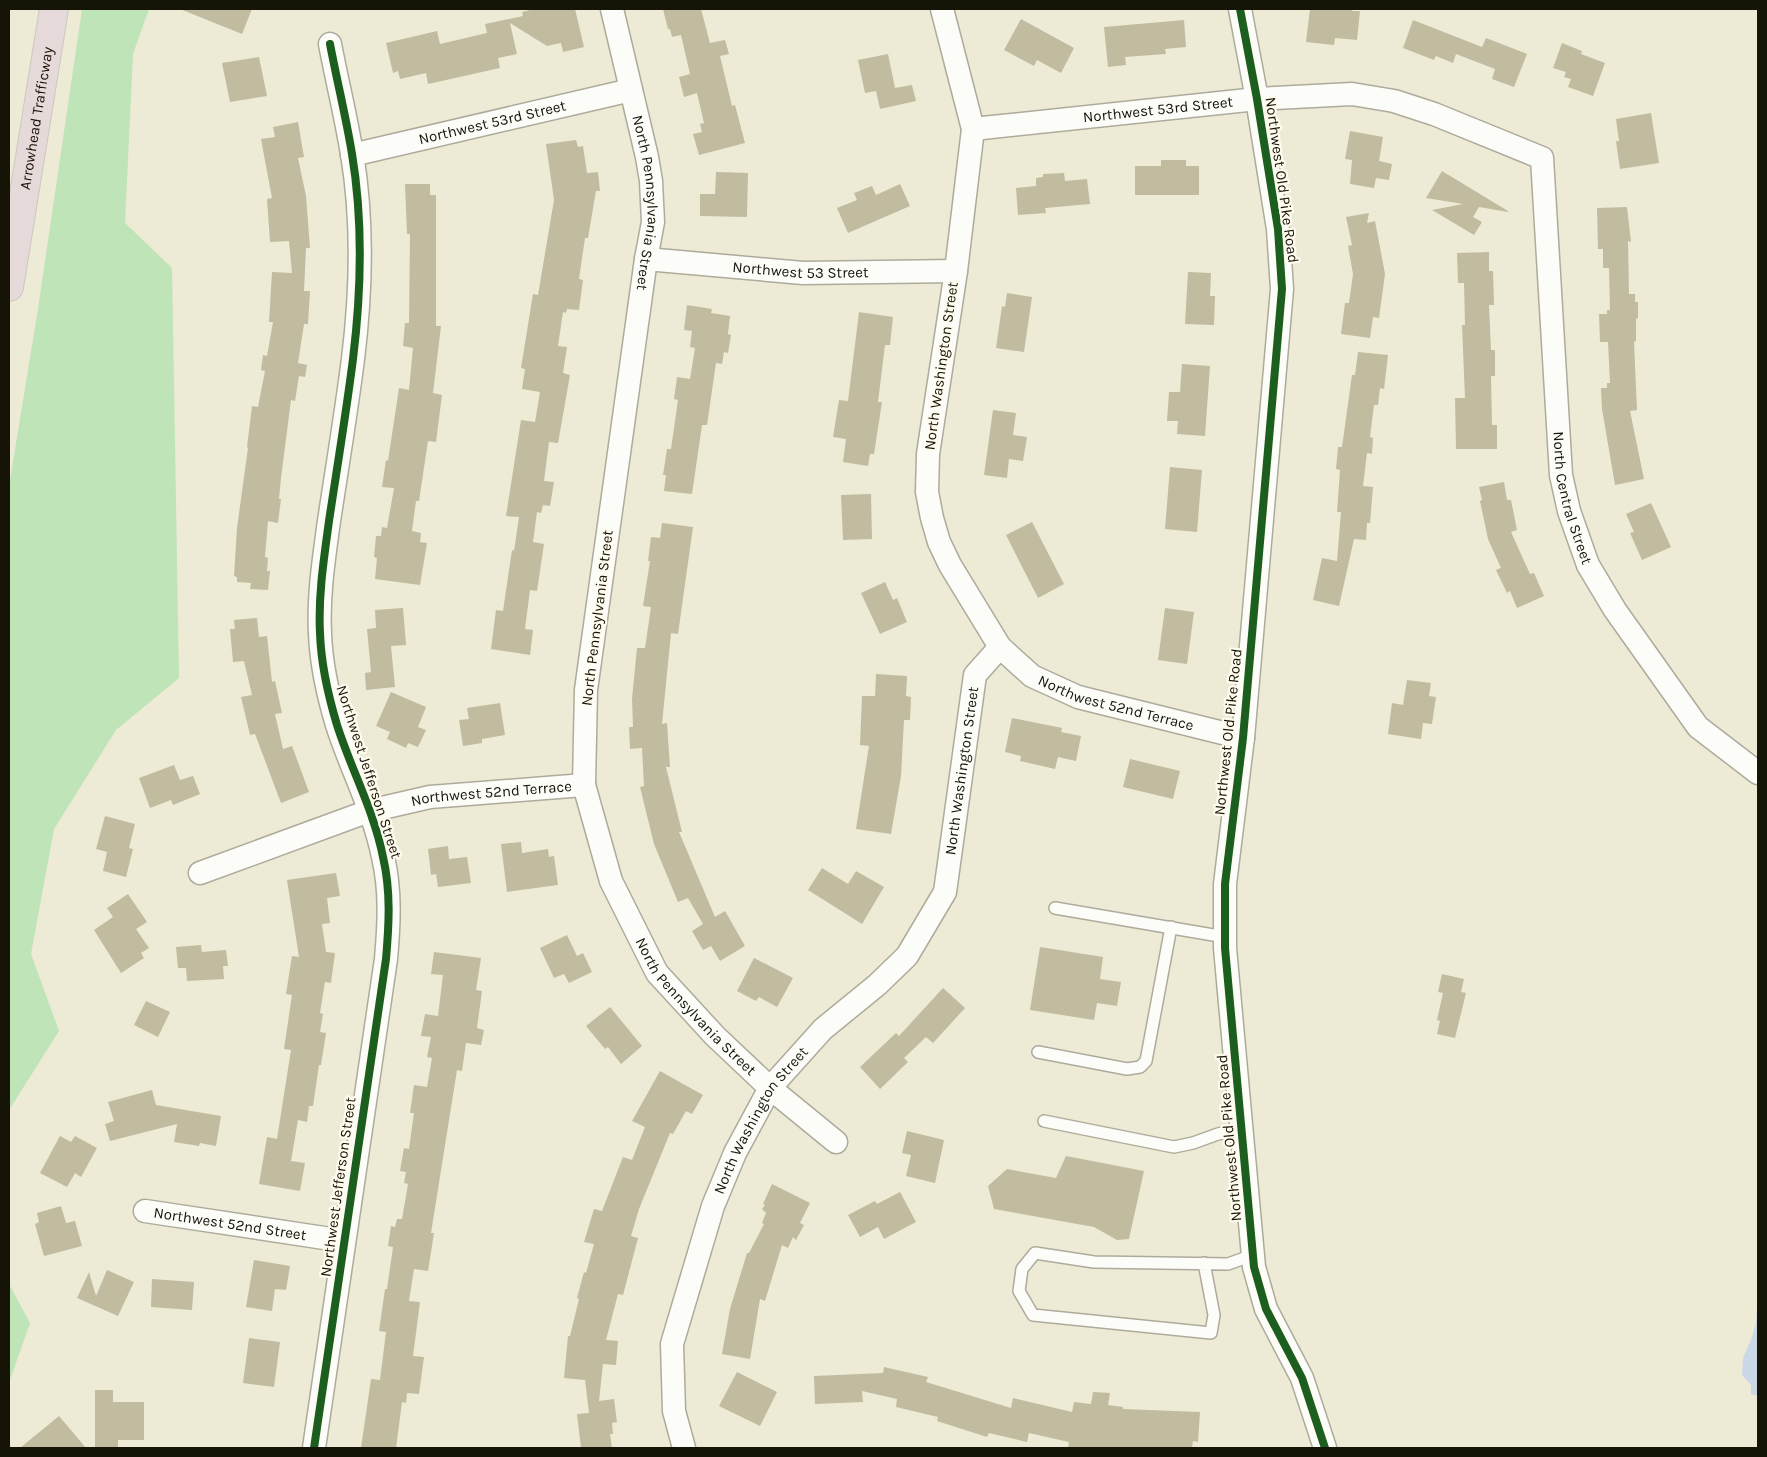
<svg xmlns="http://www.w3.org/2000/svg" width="1767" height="1457" font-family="Karla,sans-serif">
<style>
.green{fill:#bfe4b7}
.water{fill:#cbd8e8}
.building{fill:#c1bca0}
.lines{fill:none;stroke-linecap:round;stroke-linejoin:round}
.lane-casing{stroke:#aeab9c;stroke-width:14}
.street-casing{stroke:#aeab9c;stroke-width:25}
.highway-casing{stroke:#cac9bf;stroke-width:30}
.lane{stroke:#fcfcf9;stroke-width:11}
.street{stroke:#fcfcf9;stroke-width:22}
.highway{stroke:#e6d9d9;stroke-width:28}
.cycleway-casing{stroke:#fffcef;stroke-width:11}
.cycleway{stroke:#1b5e20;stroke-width:8}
.labels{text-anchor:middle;stroke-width:4.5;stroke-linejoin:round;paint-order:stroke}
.street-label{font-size:15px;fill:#161307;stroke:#fffcef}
</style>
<rect width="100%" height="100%" fill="#edead6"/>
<!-- green -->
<g class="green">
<polygon points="82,9 149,9 133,54 125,223 172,268 179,678 116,730 54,829 31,954 59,1031 9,1110 9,486 38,309"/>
<polygon points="9,1284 30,1323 9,1383"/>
</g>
<!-- water -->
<polygon class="water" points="1758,1295 1758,1396 1751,1394 1751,1385 1742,1375 1743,1358 1751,1340 1756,1323"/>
<!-- building -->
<g class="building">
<polygon points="180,9 252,9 242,34"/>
<polygon points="534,9 575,9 584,47 563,52 561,43 547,46 510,23 517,54 498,58 500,68 428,84 426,73 400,79 398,71 393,73 386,43 437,31 440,44 487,33 485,24 523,16 522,12"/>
<polygon points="663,9 701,9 710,43 725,40 729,54 720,56 732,106 735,105 745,143 699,155 693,134 702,132 700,124 704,123 697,93 684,97 679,77 690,74 681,35 672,37 670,29 668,29"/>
<polygon points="1310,9 1352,9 1352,11 1360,11 1357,40 1335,38 1334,45 1306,42"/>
<polygon points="1021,19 1074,48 1061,73 1037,60 1034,66 1004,50"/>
<polygon points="1184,20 1186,47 1165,49 1166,54 1125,57 1126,65 1108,67 1104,27"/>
<polygon points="1413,20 1482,47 1486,38 1527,54 1514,87 1492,79 1495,69 1456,54 1453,63 1436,56 1434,60 1403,48"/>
<polygon points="1562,43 1582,51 1581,54 1605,63 1593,96 1568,87 1571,79 1564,77 1566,72 1553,68"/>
<polygon points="888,54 895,88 912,85 916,101 880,109 876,91 865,93 858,60"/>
<polygon points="259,57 267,96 230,102 222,63"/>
<polygon points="1651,113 1659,163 1620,169 1616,141 1619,141 1616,119"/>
<polygon points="298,122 304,157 298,158 306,196 310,248 306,248 304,291 310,291 308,324 304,324 298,363 307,365 305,377 299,376 295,401 291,400 281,478 279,499 281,499 278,523 268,521 265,557 268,558 267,571 270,571 268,590 250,589 251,583 237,582 237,577 234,576 237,528 248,448 247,447 252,406 258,407 265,371 261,370 263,355 267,356 273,322 269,322 272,272 292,273 289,241 270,242 267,199 272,198 261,139 275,137 273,127"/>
<polygon points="1350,131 1383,137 1379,161 1392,164 1389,180 1376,178 1374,188 1350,184 1352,160 1345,159"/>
<polygon points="576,140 578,147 583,146 587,173 598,172 600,191 596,191 588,238 585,238 579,279 583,280 579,310 567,309 566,313 563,312 558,346 567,347 563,373 570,375 558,443 549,442 544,481 554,482 550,506 543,505 541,513 537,512 533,542 544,544 537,591 530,590 525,629 533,630 530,655 491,649 496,610 503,611 512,550 514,551 519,517 506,516 521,420 535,422 540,392 522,389 525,369 521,368 533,294 538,295 554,200 546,144"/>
<polygon points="1161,160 1186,160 1186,166 1199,166 1199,195 1135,195 1135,166 1161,166"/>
<polygon points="1442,171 1508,211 1508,212 1479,207 1473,217 1482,222 1474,235 1432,210 1463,204 1426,198"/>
<polygon points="716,172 748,173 747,217 700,216 700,194 715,194"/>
<polygon points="1064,173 1065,181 1087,179 1090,204 1045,208 1046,213 1018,215 1016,188 1036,186 1036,178 1043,177 1043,174"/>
<polygon points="405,184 430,184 430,195 436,195 436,326 441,326 433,393 442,395 436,442 428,441 419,501 416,501 412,531 421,533 420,542 427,543 420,585 375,579 377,558 374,557 376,536 381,536 382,527 387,528 394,488 382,487 386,460 388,461 399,388 409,390 413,348 403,346 405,323 409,323 410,234 407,234"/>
<polygon points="900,184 910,206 848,233 837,208 857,200 854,193 872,186 876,195"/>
<polygon points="1627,207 1631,242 1628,241 1629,294 1635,294 1635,302 1638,302 1638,318 1636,319 1636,341 1634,342 1637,410 1630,411 1644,479 1615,485 1602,409 1601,388 1607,388 1607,383 1610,383 1608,342 1600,342 1599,314 1607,314 1607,310 1610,310 1609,268 1603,268 1603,249 1598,249 1597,208"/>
<polygon points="1369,213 1367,223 1375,221 1385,274 1379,318 1373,317 1370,338 1341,334 1345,303 1349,303 1353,274 1348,246 1352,245 1346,217"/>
<polygon points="1489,252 1489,271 1493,271 1494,305 1489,305 1491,350 1495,350 1495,376 1491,376 1492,425 1497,425 1497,449 1456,449 1455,398 1465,398 1462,325 1465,325 1464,283 1458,283 1457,253"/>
<polygon points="1188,272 1211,273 1210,296 1215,296 1214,325 1185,324"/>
<polygon points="1007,293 1032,297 1024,352 996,348 1002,306 1005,307"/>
<polygon points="687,305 712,309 711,313 730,316 728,334 731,335 728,353 724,352 722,364 716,363 707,425 702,425 692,494 664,491 666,475 663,475 667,449 671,449 678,400 674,399 677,377 690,379 695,348 690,347 692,331 684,330"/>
<polygon points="859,312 893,317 890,345 885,345 878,402 882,402 874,454 870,454 868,466 843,462 846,439 833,437 839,400 848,401"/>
<polygon points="1358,352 1388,355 1384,389 1380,388 1378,405 1374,405 1370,437 1373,438 1372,454 1367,453 1363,486 1373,487 1370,523 1367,523 1366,540 1354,539 1339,606 1313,600 1322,558 1337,561 1341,512 1337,512 1340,470 1336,469 1338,447 1342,447 1352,375 1355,375"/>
<polygon points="1182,364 1210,366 1205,436 1177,434 1178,421 1167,421 1169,392 1180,392"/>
<polygon points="993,410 1016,413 1013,435 1027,437 1023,461 1009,459 1007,478 984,475"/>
<polygon points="1170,467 1202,470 1197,532 1165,529"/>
<polygon points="1504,482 1507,500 1511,500 1517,530 1511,532 1530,574 1534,573 1544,596 1517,608 1510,591 1507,593 1496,570 1501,568 1488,539 1480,501 1482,500 1479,487"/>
<polygon points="871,494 872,539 843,540 841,495"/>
<polygon points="1651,503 1671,547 1642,560 1630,533 1634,532 1626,514"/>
<polygon points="1032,522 1064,584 1038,598 1006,535"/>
<polygon points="662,523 693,527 678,634 671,633 662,724 667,723 670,767 666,767 682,832 679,832 715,917 725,911 745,946 720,961 711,946 703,950 692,931 703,924 688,898 678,902 654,844 640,787 644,786 642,748 630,749 629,727 633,727 632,699 637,648 645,648 651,607 643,606 650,561 648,561 651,537 660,538"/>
<polygon points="885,582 893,600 897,598 907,622 880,634 861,593"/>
<polygon points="403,608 406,645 391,646 395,687 366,690 365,673 371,672 367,629 376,628 375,610"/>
<polygon points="1165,608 1194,612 1187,664 1158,660"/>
<polygon points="257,618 259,637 267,636 272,682 275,681 282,713 275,714 283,749 292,746 309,792 281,803 255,734 250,735 241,697 252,695 244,661 233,662 230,629 235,629 234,620"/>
<polygon points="876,674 907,676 906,696 911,697 910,720 904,720 901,776 891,834 856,829 869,746 860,745 862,696 875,696"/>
<polygon points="1407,680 1431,683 1429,696 1436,697 1432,724 1423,723 1421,739 1388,734 1392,703 1403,705"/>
<polygon points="391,692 426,707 418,727 426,730 418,747 408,743 406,748 387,739 390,732 376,726"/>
<polygon points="500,703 505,735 482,739 482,743 463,746 459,720 469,719 467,708"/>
<polygon points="1012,718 1062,728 1061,732 1081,736 1076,761 1058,757 1055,769 1020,761 1021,756 1005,752"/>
<polygon points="1130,759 1180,771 1173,799 1123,787"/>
<polygon points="174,765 180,780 193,776 200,794 173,805 171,800 150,808 139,778"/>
<polygon points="105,816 135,824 129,848 133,849 126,877 103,871 107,852 96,849"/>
<polygon points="521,842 522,853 548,849 549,857 554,856 558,885 507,892 501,844"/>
<polygon points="448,846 449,859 467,857 471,883 438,887 436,874 431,875 428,849"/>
<polygon points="822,868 848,884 856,871 884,887 862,924 808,890"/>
<polygon points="336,873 340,896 327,898 330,923 322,924 326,952 335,953 331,983 325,982 320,1013 323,1014 320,1032 326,1033 321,1065 319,1065 313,1106 309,1106 307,1122 298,1120 291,1161 305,1163 300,1191 259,1184 267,1137 277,1139 291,1050 284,1049 292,995 286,994 292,956 299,957 287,880"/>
<polygon points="128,894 147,922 136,929 149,948 141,953 144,958 121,973 94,930 113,917 107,908"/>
<polygon points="567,935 577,956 583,953 592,972 569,983 564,974 554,978 540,948"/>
<polygon points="201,945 202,952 226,950 228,966 223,966 224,979 187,981 186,968 178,968 176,947"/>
<polygon points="1040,947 1103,957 1100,979 1121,982 1117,1006 1097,1003 1094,1020 1030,1010"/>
<polygon points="434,952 481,958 476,990 482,991 477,1028 484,1030 481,1045 466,1043 462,1071 457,1070 431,1233 434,1233 428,1271 414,1269 409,1301 420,1302 413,1356 424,1357 419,1394 407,1393 406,1403 402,1402 396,1448 361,1448 371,1379 380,1380 386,1332 379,1331 385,1289 387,1289 393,1247 388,1246 391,1226 395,1227 397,1219 402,1219 408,1184 404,1183 406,1172 400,1171 404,1148 409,1149 414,1113 410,1113 414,1085 427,1087 432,1058 427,1057 431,1037 421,1036 425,1014 438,1016 443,975 431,974"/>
<polygon points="754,958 793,978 777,1007 759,997 756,1001 737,991"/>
<polygon points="1442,974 1464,979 1461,992 1466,993 1455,1038 1437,1034 1440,1021 1437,1020 1443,993 1438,992"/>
<polygon points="943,988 965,1008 933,1043 926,1037 904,1058 908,1062 880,1089 860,1067 896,1033 899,1036"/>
<polygon points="146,1001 170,1012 158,1037 134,1025"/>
<polygon points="610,1007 642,1046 621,1064 608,1047 605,1049 586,1026"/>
<polygon points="660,1071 703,1095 692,1114 686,1111 673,1134 670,1133 639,1209 631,1236 638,1238 623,1295 618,1294 606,1340 618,1341 616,1365 603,1364 599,1401 614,1399 617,1422 612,1423 613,1434 610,1434 612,1448 581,1448 577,1414 589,1413 585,1380 564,1378 568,1336 570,1336 579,1299 577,1298 584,1272 586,1273 594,1244 584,1242 594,1209 602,1211 623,1157 632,1160 645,1127 632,1121"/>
<polygon points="152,1090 156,1105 221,1116 216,1146 200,1143 199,1146 174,1142 177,1124 110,1141 105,1124 114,1121 108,1102"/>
<polygon points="907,1131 944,1140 935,1183 906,1176 911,1155 902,1153"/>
<polygon points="60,1136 71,1142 75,1136 97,1148 81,1177 75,1173 67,1187 40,1173"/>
<polygon points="1066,1156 1144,1171 1129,1239 1117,1240 1094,1227 994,1209 988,1186 1007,1169 1056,1178"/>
<polygon points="772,1184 810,1203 800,1223 804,1225 796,1240 793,1237 788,1248 782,1245 765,1301 760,1299 750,1359 722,1354 730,1309 747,1253 749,1253 764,1224 762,1223 766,1213 762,1209 765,1205 763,1204"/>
<polygon points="900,1192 916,1222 884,1239 878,1227 860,1237 848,1215 875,1201 877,1204"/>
<polygon points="61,1206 66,1223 75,1221 82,1246 44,1256 35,1224 39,1222 37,1213"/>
<polygon points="254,1260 290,1266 286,1290 275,1289 272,1311 246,1307"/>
<polygon points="107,1270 134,1282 118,1316 77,1298 89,1272 96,1296"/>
<polygon points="152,1279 194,1282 192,1310 151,1307"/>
<polygon points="249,1338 280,1342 274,1387 243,1383"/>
<polygon points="884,1367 928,1377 926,1382 1011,1408 1013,1398 1072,1412 1074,1402 1091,1404 1093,1392 1110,1393 1108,1405 1123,1407 1123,1409 1200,1412 1198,1442 1193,1441 1192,1448 1068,1448 1069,1442 1029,1433 1027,1442 989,1433 987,1437 937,1421 938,1417 896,1407 897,1399 862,1391 863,1402 815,1404 814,1376 883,1373"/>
<polygon points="737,1372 777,1392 760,1426 719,1406"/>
<polygon points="95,1390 113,1390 113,1402 144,1402 144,1440 118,1440 118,1447 95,1447"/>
<polygon points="59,1416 86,1448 20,1448"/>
</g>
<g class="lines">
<defs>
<g id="lane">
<polyline points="1055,908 1225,937"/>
<polyline points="1038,1052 1127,1069 1140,1067 1146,1061 1171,927"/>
<polyline points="1044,1121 1174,1147 1193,1143 1218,1134 1242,1129"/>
<polyline points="1204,1263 1214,1315 1211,1333 1033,1315 1019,1291 1022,1269 1035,1253 1094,1262 1228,1264 1253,1255"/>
</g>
<g id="street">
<path id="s1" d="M 612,9 L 647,157 L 651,181 L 653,222 L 646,259 L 586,690 L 584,785 L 611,881 L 657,973 L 715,1036 L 770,1088 L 836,1142"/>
<path id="s2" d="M 942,9 L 973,129 L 956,271 L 928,454 L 927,492 L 932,518 L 939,542 L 950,565 L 1000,647 L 1032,676 L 1078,697 L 1243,738"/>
<polyline points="1240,9 1257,99 1278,229 1282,289 1243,738 1225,884 1225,948 1254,1267 1266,1309 1302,1378 1325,1448"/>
<path id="s3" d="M 973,129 L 1257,99 L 1352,94 L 1394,101 L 1434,114 L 1542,158 L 1561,475 L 1569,511 L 1588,565 L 1615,610 L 1698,727 L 1758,773"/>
<path id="s4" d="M 352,155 L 631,90"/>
<path id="s5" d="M 646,259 L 803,273 L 956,271"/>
<path id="s6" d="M 200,873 L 369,811 L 430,797 L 584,785"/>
<path id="s7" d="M 145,1211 L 344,1241"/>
<path d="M 314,1448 L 386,959 C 389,925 391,891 383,857 C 374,811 351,769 337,725 C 328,695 321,664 320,633 C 318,596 324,558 329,521 C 337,468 346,414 353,359 C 361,294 363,220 352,154 C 346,117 337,81 330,44"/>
<path id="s8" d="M 684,1448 L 674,1411 L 672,1344 L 713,1206 L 735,1153 L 770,1088 L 823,1029 L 877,985 L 907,956 L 945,892 L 975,675 L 1000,647"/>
</g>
<g id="highway">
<path id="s9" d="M 9,287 L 54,9"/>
</g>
</defs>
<!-- lane casing -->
<use href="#lane" class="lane-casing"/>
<!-- street casing -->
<use href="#street" class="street-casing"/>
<!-- highway casing -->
<use href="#highway" class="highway-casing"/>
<!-- lane -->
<use href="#lane" class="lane"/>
<!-- street -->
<use href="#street" class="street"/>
<!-- highway -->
<use href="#highway" class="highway"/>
<defs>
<g id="cycleway">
<polyline points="1240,9 1257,99 1278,229 1282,289 1243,738 1225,884 1225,948 1254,1267 1266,1309 1302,1378 1325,1448"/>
<path d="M 314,1448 L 386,959 C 389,925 391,891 383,857 C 374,811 351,769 337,725 C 328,695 321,664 320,633 C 318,596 324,558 329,521 C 337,468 346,414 353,359 C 361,294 363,220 352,154 C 346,117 337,81 330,44"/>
</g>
</defs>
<!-- cycleway casing -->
<use href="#cycleway" class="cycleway-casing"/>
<!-- cycleway -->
<use href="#cycleway" class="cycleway"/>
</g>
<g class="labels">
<!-- street labels -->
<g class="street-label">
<text dy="5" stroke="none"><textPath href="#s3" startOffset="186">Northwest 53rd Street</textPath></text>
<text dy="5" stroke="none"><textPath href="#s9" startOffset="171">Arrowhead Trafficway</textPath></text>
<text dy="5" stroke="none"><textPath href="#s4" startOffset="144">Northwest 53rd Street</textPath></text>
<text transform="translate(1282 180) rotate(82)" y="5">Northwest Old Pike Road</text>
<text dy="5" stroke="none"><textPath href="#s1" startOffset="198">North Pennsylvania Street</textPath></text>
<text dy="5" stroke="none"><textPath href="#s5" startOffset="155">Northwest 53 Street</textPath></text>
<text transform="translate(941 366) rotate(-82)" y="5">North Washington Street</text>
<text dy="5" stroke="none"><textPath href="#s3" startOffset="924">North Central Street</textPath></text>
<text transform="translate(597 618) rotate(-83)" y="5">North Pennsylvania Street</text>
<text dy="5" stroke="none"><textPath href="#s2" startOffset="795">Northwest 52nd Terrace</textPath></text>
<text transform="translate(1228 732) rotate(-84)" y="5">Northwest Old Pike Road</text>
<text dy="5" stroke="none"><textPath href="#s8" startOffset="768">North Washington Street</textPath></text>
<text transform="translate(369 772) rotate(72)" y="5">Northwest Jefferson Street</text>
<text dy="5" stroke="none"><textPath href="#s6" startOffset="304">Northwest 52nd Terrace</textPath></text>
<text dy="5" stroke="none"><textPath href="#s1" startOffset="1038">North Pennsylvania Street</textPath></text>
<text dy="5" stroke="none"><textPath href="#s8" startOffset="348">North Washington Street</textPath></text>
<text transform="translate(1229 1138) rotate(-95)" y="5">Northwest Old Pike Road</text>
<text transform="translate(338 1187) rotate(-82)" y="5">Northwest Jefferson Street</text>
<text dy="5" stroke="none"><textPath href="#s7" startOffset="86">Northwest 52nd Street</textPath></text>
</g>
</g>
<!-- border -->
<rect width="1767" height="1457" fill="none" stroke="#161307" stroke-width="20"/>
</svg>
